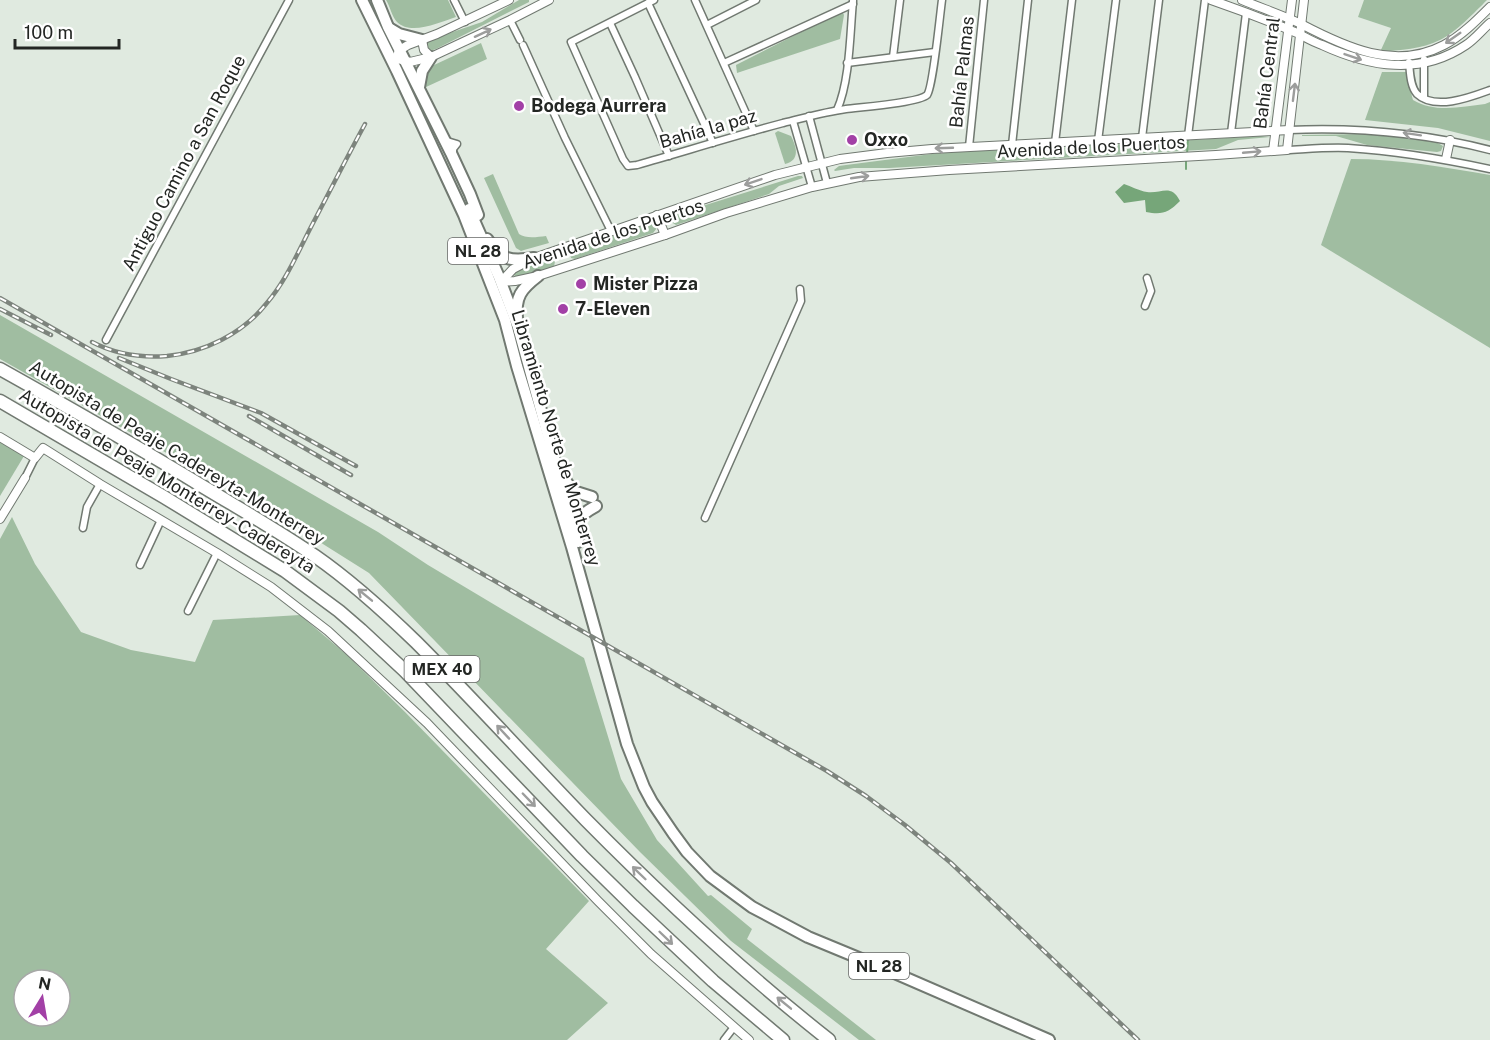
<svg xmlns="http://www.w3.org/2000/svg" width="1490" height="1040" font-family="'Public Sans',sans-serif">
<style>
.green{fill:#a0bda1;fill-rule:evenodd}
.water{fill:#76a679}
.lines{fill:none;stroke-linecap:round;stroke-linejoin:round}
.stream{stroke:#76a679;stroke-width:2}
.minor-casing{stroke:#717971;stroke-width:9}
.tertiary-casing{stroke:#717971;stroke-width:10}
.primary-casing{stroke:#717971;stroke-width:14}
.motorway-casing{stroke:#717971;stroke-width:15}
.minor{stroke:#fff;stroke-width:6}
.tertiary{stroke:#fff;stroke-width:8}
.primary{stroke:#fff;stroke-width:10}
.motorway{stroke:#fff;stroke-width:12}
.rail-casing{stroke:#7d847d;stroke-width:4.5}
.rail{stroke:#fff;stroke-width:2;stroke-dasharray:7;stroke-linecap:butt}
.oneway{stroke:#9c9d9c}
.poi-dot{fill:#a240a6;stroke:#fff;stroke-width:2}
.labels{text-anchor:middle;stroke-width:5;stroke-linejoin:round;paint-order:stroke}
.shield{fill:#fff;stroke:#656765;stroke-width:1.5}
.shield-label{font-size:16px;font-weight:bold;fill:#232623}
.street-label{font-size:18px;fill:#232623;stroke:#fff}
.poi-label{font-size:18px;font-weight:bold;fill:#232623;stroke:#fff;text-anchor:start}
</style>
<rect width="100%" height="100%" fill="#e0eae0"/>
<!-- green -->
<g class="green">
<path d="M 386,0 L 448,0 L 456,17 C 440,22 411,36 397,22 C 392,17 390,6 386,0 Z"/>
<polygon points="519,0 529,0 529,2 436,49 430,51 426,49 426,42 429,40 482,22"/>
<path d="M 1364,0 L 1487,0 C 1475,12 1455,33 1440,40 C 1422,49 1400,50 1380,52 L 1391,28 L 1358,17 Z"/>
<polygon points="839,13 843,13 844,15 840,39 737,73 736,65"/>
<polygon points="481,43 487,59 426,87 425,87 426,73 432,66"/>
<path d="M 1382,72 L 1406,72 C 1411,80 1410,91 1413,100 C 1434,113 1462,107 1485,104 L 1490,102 L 1490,141 L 1438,128 L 1365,120 Z"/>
<path d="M 778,131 L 791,136 C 797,148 800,160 785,164 L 775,133 Z"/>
<path d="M 1368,134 C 1384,136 1433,137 1443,146 L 1441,151 L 1437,152 L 1367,145 L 1336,136 L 1302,136 L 1302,135 Z"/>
<polygon points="1261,136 1270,137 1238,140 1216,149 889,168 854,168 835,171 834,170 839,166 846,165 947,152 1053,148"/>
<path d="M 1351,159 C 1398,159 1444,167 1490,175 L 1490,348 L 1321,245 Z"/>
<path d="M 493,174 L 519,234 C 526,239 537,237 546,236 L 549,243 L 524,250 L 521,251 L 516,248 L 484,178 Z"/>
<polygon points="798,176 802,176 803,178 779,186 769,194 676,225 671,222 672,216 680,213"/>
<polygon points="654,223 657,228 653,233 575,259 571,258 570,252 581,247 648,224"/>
<polygon points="550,257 552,257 555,261 554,267 519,278 515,277 514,274 517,269"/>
<polygon points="0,315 378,532 428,565 584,658 621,779 657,840 708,896 711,895 752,929 747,939 876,1040 859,1040 731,941 640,852 369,573 280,517 0,359"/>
<polygon points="0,442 24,456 0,496"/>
<path d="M 12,517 L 35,564 L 81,632 L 131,650 L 195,662 L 213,620 L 300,615 L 347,655 L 405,712 L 589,901 L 546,949 L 608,1003 L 567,1040 L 0,1040 L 0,539 ZM 24,980 L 60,980 L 60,1016 L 24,1016 Z"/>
</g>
<!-- water -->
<path class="water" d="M 1124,184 C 1131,186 1139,191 1147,192 C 1161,194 1171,183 1180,201 C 1168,213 1162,215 1146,212 L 1145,200 L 1124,203 L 1115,192 Z"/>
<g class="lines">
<!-- stream -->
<g class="stream">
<polyline points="1187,155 1188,136"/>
<polyline points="1186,169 1186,160"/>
</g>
<defs>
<g id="minor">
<polyline points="454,0 465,22"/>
<path d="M 654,0 L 571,42 L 623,159 L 628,166 L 637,165 C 686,151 734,136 783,123 C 804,118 824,112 846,109 C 861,107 918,103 927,95 C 933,88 940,14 942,0"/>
<polyline points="695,0 754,131"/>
<polyline points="648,3 713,143"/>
<polyline points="510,20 520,40"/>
<polyline points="610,23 635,77 669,156"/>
<polyline points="707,25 756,0"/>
<polyline points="523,45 565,138 611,231"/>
<polyline points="893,57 900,0"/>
<path d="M 1409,62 C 1410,72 1410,86 1417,94 C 1435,111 1471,97 1490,90"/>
<polyline points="724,63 853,4"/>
<polyline points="847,63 935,52"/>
<polyline points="1424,98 1424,59"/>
<path d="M 837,110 C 850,81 850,33 853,1"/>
<polyline points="809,116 827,183"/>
<polyline points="793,121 812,187"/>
<path d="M 1289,130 C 1358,127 1424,133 1490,150"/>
<polyline points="1231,133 1246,13"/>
<polyline points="1188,136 1205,0"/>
<polyline points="1142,138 1159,0"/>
<polyline points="447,141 457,144 453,149 453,155"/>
<polyline points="1098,141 1116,0"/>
<polyline points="1055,143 1072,0"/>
<polyline points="1012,145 1028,0"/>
<polyline points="969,147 984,0"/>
<path d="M 1287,150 C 1307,149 1328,147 1348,148 C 1396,151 1443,159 1490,169"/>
<polyline points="1145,306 1151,291 1147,278"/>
<polyline points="106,340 289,0"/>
<polyline points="25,478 35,458"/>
<polyline points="705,518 794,317 801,301 800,289"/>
<polyline points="83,528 87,507 100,484"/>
<polyline points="140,565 161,520"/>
<polyline points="188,611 217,553"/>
<polyline points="724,1040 734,1027"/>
</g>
<g id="tertiary">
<polyline points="509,0 437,34 408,45 403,48 398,53 398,59 410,62 431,57 510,20 549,0"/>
<path d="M 1211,0 C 1240,10 1269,21 1297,33 C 1305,37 1313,42 1322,45 C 1370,67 1420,76 1466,45 C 1475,39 1482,30 1490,23"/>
<path d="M 1242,0 C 1261,8 1282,15 1301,24 C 1345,47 1395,71 1444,45 C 1461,36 1476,21 1490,7"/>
<polyline points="422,40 424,50 431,57"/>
<polyline points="1273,151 1292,0"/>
<polyline points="1446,159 1450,140"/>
<polyline points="657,215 665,235"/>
<polyline points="501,282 515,281 538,276 665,235 726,213 812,187 859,177 949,170 1216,155 1287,150 1304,0"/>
<polyline points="501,282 513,269 534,258 775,175 840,159 887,153 932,149 1289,130"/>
<polyline points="0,437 35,458 43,448 100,484 217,553 271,587 328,631 427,723 598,901 651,954 749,1040"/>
<polyline points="0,519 25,478"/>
</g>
<g id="primary">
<polyline points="362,0 397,71 464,215 505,320 517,366 572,547 627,744 644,787 652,802 673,833 687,852 710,876 752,907 808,937 883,968 1049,1040"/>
<polyline points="377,0 388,27 451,153 470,194 478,215"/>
<polyline points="389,28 399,34 422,40"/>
<polyline points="419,87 422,71 431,57"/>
<polyline points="469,209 499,277 518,327 574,530"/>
<path d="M 487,239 C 501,260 510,262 534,258"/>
<path d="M 517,318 C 515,297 521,289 538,276"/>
<polyline points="562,476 573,491 592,497"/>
<path d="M 578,542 C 575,521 576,517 596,506"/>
</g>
<g id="motorway">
<path d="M 0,369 C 68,407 136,446 202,486 C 240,509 279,531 315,556 C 351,581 385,612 416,642 C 474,700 529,761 586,820 C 663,898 743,972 829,1040"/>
<polyline points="0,401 164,497 285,571 339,611 361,630 405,671 582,856 633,906 713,981 783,1040"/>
</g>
</defs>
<!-- minor casing -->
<use href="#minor" class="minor-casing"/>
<!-- tertiary casing -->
<use href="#tertiary" class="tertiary-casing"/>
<!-- primary casing -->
<use href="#primary" class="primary-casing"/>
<!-- motorway casing -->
<use href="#motorway" class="motorway-casing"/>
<!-- minor -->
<use href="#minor" class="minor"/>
<!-- tertiary -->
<use href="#tertiary" class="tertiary"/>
<!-- primary -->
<use href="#primary" class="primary"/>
<!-- motorway -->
<use href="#motorway" class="motorway"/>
<defs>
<g id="rail">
<polyline points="0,298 827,771 866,796 905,825 951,863 1138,1040"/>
<polyline points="0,309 51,335"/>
<path d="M 92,342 C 115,354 141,358 167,356 C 205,352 242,334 266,304 C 286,281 298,252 312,225 C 330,191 347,157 365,124"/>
<polyline points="119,358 171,379 261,413 356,466"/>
<polyline points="249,416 351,475"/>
</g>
</defs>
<!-- rail casing -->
<use href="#rail" class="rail-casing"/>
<!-- rail -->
<use href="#rail" class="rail"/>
</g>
<!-- one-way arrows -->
<defs><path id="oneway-shaft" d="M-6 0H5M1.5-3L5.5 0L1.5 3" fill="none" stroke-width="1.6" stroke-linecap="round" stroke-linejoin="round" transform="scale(1.5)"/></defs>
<g class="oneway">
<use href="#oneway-shaft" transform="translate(483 33) rotate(-25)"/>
<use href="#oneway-shaft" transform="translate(1453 38) rotate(145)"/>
<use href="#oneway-shaft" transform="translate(1353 57) rotate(19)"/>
<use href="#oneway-shaft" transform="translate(1294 92) rotate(-83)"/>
<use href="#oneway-shaft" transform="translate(1412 134) rotate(-171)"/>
<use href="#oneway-shaft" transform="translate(944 148) rotate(178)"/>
<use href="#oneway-shaft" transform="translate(1252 152) rotate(-5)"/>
<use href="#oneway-shaft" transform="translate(860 177) rotate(-8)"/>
<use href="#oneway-shaft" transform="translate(753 182) rotate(161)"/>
<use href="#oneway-shaft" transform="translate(365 595) rotate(-141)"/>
<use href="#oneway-shaft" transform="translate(503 732) rotate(-133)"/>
<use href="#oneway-shaft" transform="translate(529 800) rotate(46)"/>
<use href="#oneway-shaft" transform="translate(639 873) rotate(-136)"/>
<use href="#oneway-shaft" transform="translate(666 938) rotate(44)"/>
<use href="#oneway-shaft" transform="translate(784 1003) rotate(-141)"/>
</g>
<!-- markers -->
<g class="poi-dot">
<circle cx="519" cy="106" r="6"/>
<circle cx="852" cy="140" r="6"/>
<circle cx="581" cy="284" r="6"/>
<circle cx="563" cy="309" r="6"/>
</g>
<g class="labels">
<!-- shield labels -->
<g class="shield">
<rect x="448" y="238" width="60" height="26" rx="4.5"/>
<rect x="404.5" y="656" width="75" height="26" rx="4.5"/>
<rect x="849" y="953" width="60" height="26" rx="4.5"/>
</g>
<g class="shield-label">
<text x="478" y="257">NL 28</text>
<text x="442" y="675">MEX 40</text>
<text x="879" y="972">NL 28</text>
</g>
<!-- street labels -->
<g class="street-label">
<text transform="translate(962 72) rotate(-84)" y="6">Bahía Palmas</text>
<text transform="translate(1267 73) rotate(-83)" y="6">Bahía Central</text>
<text transform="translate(708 129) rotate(-16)" y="6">Bahía la paz</text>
<text transform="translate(1091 147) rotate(-3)" y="6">Avenida de los Puertos</text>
<text transform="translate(184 163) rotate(-62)" y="6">Antiguo Camino a San Roque</text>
<text transform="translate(613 234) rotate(-18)" y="6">Avenida de los Puertos</text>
<text transform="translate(556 438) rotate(73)" y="6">Libramiento Norte de Monterrey</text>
<text transform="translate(177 453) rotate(31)" y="6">Autopista de Peaje Cadereyta-Monterrey</text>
<text transform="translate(167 481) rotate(31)" y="6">Autopista de Peaje Monterrey-Cadereyta</text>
</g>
<!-- poi labels -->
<g class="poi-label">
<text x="531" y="112">Bodega Aurrera</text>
<text x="864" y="146">Oxxo</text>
<text x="593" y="290">Mister Pizza</text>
<text x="575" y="315">7-Eleven</text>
</g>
</g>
<!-- north arrow -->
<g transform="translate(42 998) rotate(11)"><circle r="28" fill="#ffffff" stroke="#a7a8a7" stroke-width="1.5"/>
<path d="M0-4.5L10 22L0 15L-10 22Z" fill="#a240a6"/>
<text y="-9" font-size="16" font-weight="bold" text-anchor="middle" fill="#232623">N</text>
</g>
<!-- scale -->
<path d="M15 39v9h104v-9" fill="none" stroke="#232623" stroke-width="3"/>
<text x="24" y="39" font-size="18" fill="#232623" stroke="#ffffff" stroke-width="4.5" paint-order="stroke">100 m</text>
</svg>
